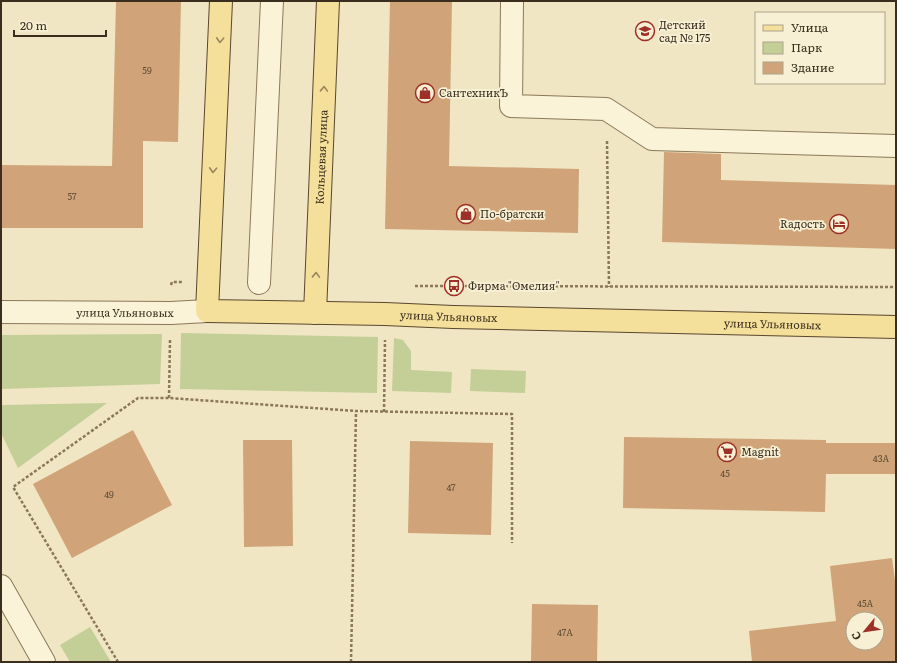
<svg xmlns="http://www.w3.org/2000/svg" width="897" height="663" font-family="Literata,serif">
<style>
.green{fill:#c4cf97}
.building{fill:#d0a478;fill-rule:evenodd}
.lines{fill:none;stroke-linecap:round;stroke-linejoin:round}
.minor-casing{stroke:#8b7859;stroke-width:24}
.major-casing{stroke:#59462e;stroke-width:24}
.path{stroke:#8b7859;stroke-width:2.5;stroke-dasharray:3 2;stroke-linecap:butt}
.minor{stroke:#faf3d8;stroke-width:22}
.major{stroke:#f4e09a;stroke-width:22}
.oneway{stroke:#98875c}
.labels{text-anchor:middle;stroke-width:3.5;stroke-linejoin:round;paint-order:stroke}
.number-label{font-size:9px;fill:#604c34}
.poi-label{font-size:11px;fill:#3b2e1e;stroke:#f7f0d4;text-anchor:start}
.street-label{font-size:11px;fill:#3b2e1e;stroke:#f7f0d4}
</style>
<rect width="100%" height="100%" fill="#f0e6c4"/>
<!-- green -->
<g class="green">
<polygon points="181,333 378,337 377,393 180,389"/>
<polygon points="162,334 160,384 1,389 1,335"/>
<polygon points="394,338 403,340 411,351 411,370 452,372 451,393 392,391"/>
<polygon points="471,369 526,371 525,393 470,391"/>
<polygon points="107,403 18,468 1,433 1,405"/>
<polygon points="90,627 111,662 70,662 60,645"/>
</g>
<!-- building -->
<g class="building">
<polygon points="116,1 181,1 178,142 143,141 143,228 1,228 1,165 112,166"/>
<polygon points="390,1 452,1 449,166 579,169 578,233 385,229"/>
<polygon points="664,152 721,154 721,180 896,185 896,249 662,242"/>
<polygon points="133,430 172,505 72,558 33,484"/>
<polygon points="624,437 826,440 826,443 896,443 896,474 826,474 825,512 623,508"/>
<polygon points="243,440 292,440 293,546 244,547"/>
<polygon points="410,441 493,443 491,535 408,533"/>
<path d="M 892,558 L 896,588 L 896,662 L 752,662 L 749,631 L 836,621 L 830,566 ZM 853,619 L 877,619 L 877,643 L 853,643 Z"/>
<polygon points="532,604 598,605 597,662 531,662"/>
</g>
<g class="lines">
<defs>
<g id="minor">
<polyline points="512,1 511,106 606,109 652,139 896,146"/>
<polyline points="259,283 272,1"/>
<path id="s1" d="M 1,312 L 171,313 L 207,311"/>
<polyline points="1,586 44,662"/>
</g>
<g id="major">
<path id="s2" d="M 221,1 L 207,311 L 385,314 L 453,317 L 896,327"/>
<path id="s3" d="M 315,313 L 328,1"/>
</g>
</defs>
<!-- minor casing -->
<use href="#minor" class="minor-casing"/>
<!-- major casing -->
<use href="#major" class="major-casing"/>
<!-- path -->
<g class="path">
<polyline points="607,141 609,287"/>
<polyline points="171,285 172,282 182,282"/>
<polyline points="415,286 896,287"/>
<polyline points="169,398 170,340"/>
<polyline points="384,412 385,340"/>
<polyline points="118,662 13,487 138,398 169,398 356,411 512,414 512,543"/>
<polyline points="351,662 356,411"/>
</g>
<!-- minor -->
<use href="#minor" class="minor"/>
<!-- major -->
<use href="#major" class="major"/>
</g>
<!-- one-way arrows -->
<defs><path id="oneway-chevron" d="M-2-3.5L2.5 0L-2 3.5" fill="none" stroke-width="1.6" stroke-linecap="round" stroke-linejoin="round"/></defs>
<g class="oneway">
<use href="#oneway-chevron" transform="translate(220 40) rotate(93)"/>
<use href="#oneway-chevron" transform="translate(324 89) rotate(-88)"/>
<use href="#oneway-chevron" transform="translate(213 170) rotate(93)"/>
<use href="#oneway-chevron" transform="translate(316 275) rotate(-88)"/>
</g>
<!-- icons -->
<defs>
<symbol id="school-ring" viewBox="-11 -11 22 22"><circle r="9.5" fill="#f7f0d4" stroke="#9d3027" stroke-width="1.5"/><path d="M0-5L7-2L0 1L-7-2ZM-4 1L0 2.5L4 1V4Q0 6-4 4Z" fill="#9d3027"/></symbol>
<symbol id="shop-ring" viewBox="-11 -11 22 22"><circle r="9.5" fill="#f7f0d4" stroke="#9d3027" stroke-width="1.5"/><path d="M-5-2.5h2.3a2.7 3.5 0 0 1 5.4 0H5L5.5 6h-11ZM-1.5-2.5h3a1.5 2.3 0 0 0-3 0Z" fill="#9d3027"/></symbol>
<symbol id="hotel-ring" viewBox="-11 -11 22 22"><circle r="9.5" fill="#f7f0d4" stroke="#9d3027" stroke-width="1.5"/><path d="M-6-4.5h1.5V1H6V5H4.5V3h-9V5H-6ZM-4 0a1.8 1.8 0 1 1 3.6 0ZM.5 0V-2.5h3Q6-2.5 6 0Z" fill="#9d3027"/></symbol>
<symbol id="bus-ring" viewBox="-11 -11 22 22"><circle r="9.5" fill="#f7f0d4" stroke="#9d3027" stroke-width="1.5"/><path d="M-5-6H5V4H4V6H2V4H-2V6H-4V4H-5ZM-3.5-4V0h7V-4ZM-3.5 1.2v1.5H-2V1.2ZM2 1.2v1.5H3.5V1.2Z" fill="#9d3027"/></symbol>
<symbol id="supermarket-ring" viewBox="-11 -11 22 22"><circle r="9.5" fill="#f7f0d4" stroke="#9d3027" stroke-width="1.5"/><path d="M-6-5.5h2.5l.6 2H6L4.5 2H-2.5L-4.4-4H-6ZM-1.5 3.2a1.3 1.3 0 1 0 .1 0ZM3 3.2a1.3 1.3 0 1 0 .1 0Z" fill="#9d3027"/></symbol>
</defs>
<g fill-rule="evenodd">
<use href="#school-ring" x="634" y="20" width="22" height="22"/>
<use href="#shop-ring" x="414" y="82" width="22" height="22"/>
<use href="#shop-ring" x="455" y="203" width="22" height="22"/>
<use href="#hotel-ring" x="828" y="213" width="22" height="22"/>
<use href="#bus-ring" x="443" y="275" width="22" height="22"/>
<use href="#supermarket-ring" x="716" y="441" width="22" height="22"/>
</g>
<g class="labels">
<!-- number labels -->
<g class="number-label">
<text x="147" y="74">59</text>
<text x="72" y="200">57</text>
<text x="881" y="462">43А</text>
<text x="725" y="477">45</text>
<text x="451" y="491">47</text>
<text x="109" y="498">49</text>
<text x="865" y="607">45А</text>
<text x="565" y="636">47А</text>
</g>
<!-- poi labels -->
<g class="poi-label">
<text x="659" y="29">Детский<tspan x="659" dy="13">сад № 175</tspan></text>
<text x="439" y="97">СантехникЪ</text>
<text x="480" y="218">По-братски</text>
<text x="825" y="228" text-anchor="end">Rадость</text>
<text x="468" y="290">Фирма "Омелия"</text>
<text x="741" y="456">Magnit</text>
</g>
<!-- street labels -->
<g class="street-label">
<text dy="4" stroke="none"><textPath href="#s3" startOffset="156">Кольцевая улица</textPath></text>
<text dy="4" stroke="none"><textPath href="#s1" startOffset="124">улица Ульяновых</textPath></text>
<text dy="4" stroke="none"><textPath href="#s2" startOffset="552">улица Ульяновых</textPath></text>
<text dy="4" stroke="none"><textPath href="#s2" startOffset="876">улица Ульяновых</textPath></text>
</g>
</g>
<!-- border -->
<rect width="897" height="663" fill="none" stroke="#3b2e1e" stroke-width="4"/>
<!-- legend -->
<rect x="755" y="12" width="130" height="72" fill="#f7f0d4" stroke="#aca28b"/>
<rect x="763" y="25" width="20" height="6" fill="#f4e09a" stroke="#aca28b"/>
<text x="791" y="32" font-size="12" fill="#3b2e1e">Улица</text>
<rect x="763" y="42" width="20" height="12" fill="#c4cf97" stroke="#aca28b"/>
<text x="791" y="52" font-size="12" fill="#3b2e1e">Парк</text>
<rect x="763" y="62" width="20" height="12" fill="#d0a478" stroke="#aca28b"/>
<text x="791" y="72" font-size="12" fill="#3b2e1e">Здание</text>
<!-- north arrow -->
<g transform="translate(865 631) rotate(241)"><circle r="19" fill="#f7f0d4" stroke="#aca28b"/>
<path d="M0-3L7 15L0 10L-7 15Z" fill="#9d3027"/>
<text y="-6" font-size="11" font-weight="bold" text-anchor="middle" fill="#3b2e1e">С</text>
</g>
<!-- scale -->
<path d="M14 30v6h92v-6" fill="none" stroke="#3b2e1e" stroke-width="2"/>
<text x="20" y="30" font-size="12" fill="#3b2e1e" stroke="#f7f0d4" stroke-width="3" paint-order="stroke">20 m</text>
</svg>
